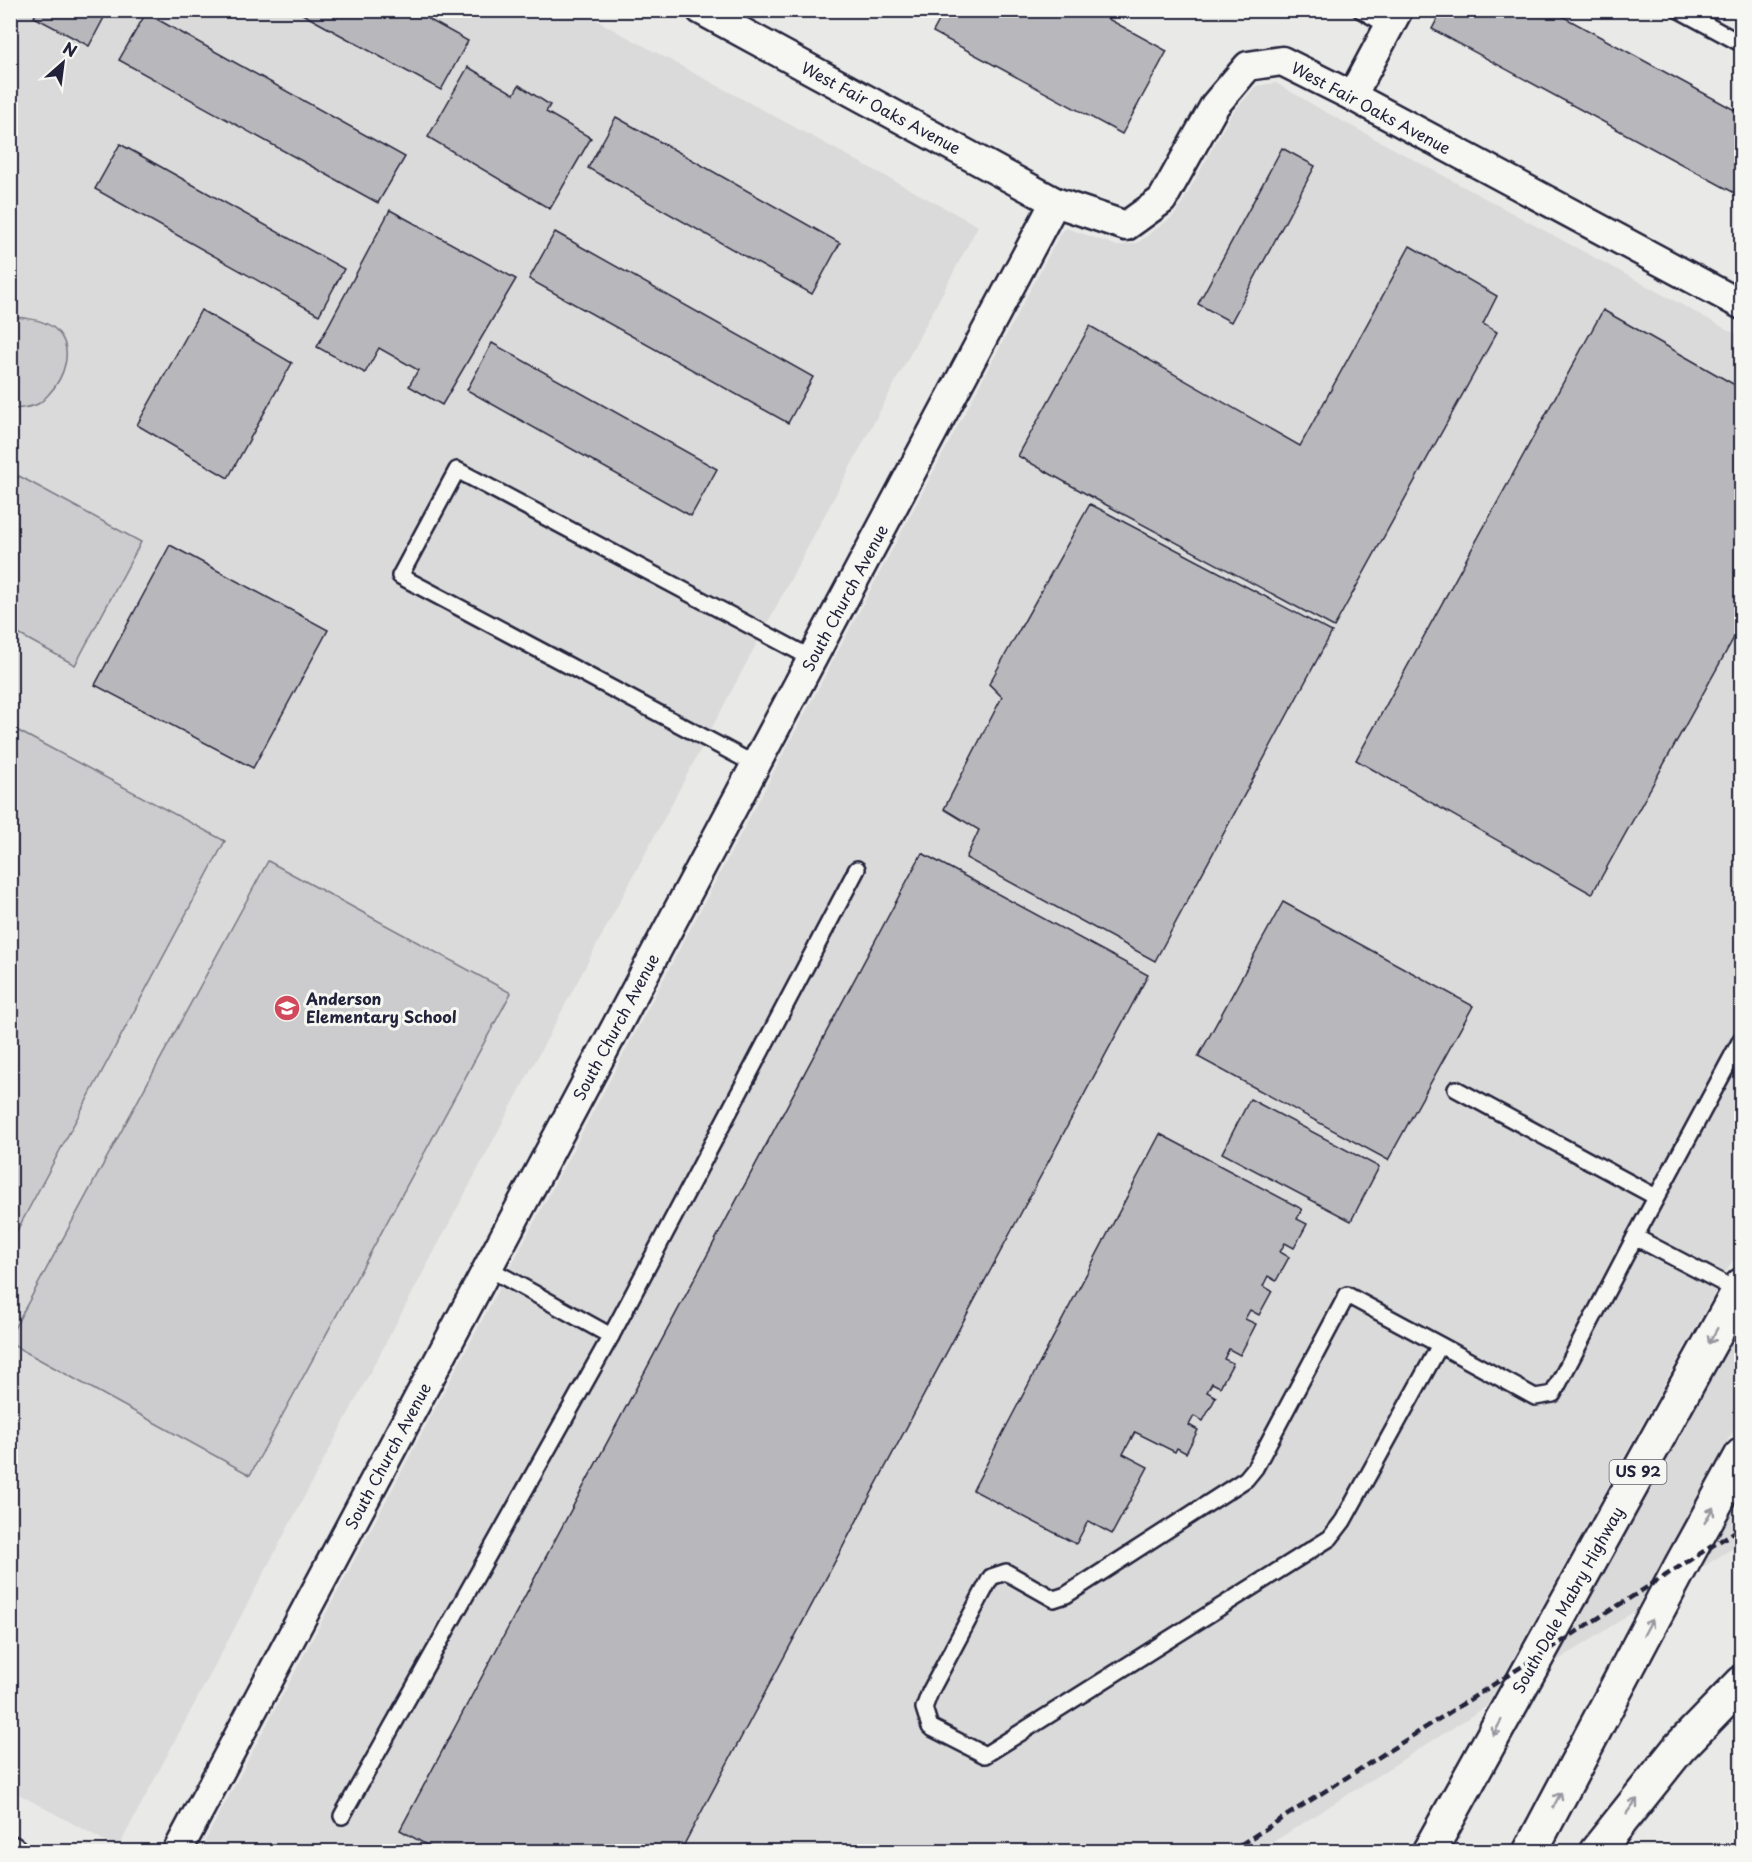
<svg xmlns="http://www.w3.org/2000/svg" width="1752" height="1862" font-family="'Playpen Sans',sans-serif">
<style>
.built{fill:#dadada}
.green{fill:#ccccce;stroke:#777784;stroke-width:1.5}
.building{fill:#b8b8bc;stroke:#22223b;stroke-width:1.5}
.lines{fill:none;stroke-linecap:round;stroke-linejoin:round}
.service-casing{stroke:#22223b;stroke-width:20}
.minor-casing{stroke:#22223b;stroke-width:33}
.primary-casing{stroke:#22223b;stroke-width:38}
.motorway-casing{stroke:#22223b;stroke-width:38}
.service{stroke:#f6f6f2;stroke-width:15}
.minor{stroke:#f6f6f2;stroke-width:28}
.primary{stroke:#f6f6f2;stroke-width:33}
.motorway{stroke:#f6f6f2;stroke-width:33}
.rail{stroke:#22223b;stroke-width:4.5;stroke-dasharray:9 4.5;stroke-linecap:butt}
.oneway{stroke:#9797a0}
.labels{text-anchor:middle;stroke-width:6;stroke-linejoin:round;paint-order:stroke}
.shield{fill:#f6f6f2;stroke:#626272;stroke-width:1.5}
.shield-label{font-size:15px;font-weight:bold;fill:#22223b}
.street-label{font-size:16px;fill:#22223b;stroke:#f6f6f2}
.poi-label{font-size:16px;font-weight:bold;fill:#22223b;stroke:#f6f6f2;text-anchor:start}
</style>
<rect width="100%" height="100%" fill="#e9e9e7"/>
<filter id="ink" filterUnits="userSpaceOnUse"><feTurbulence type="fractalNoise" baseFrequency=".0167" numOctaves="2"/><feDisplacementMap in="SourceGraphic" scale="12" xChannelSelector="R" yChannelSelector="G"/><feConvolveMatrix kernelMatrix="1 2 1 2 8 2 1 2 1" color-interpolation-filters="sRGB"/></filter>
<g filter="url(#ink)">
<!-- built -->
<g class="built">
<polygon points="10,11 579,11 978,226 118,1848 11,1790"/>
<polygon points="1276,83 1322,110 1741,337 1741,1245 1487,1706 1259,1851 199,1852 1061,232 1066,228 1118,246 1137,243 1172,217 1179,209 1230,116 1256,86"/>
<polygon points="1741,1324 1741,1416 1635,1611 1554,1663"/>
<polygon points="1741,1495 1741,1543 1701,1568"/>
</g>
<!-- green -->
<g class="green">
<path d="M 11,317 C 24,317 45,320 55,329 C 76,348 64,378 48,395 C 45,398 42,402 38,404 C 30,408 19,408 11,410 Z"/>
<polygon points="19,476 141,542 75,665 11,630 11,492"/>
<polygon points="11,727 225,841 11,1242"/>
<polygon points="268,861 511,993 250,1475 11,1344 10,1336"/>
</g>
<!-- building -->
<g class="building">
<polygon points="38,10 108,10 89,46 34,17"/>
<polygon points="295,10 412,10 468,41 441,90"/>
<polygon points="945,10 1092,10 1167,51 1122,134 933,32"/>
<polygon points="1442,10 1551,10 1742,114 1742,197 1432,29"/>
<polygon points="146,13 405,157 378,203 119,60"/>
<polygon points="468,67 514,94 519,85 550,105 546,112 591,138 550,209 428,137"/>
<polygon points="616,117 840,243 812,294 588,168"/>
<polygon points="120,144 344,269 319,315 95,189"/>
<polygon points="1282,148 1315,166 1231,322 1198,304"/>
<polygon points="390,210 516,279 442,405 409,386 418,370 379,348 365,373 317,347"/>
<polygon points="555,232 813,377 788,423 529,279"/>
<polygon points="1410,246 1497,296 1483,324 1497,332 1334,627 1099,501 1018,456 1090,326 1300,446"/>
<polygon points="201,310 292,363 228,478 137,425"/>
<polygon points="1603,310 1742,389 1742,623 1592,894 1356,760"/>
<polygon points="492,343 717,469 691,516 467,390"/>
<polygon points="1090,504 1332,632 1155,961 966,858 979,830 944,809 1002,697 989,684"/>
<polygon points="170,545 328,630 253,768 95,685"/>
<polygon points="922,853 1148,975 680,1852 439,1852 400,1830"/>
<polygon points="1283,902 1473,1006 1388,1160 1198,1057"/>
<polygon points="1250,1099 1379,1167 1351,1221 1222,1153"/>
<polygon points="1160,1134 1302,1209 1297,1219 1307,1224 1294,1248 1285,1243 1280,1252 1289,1257 1276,1281 1268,1276 1263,1286 1272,1291 1259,1315 1250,1310 1245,1319 1256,1324 1240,1355 1229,1349 1224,1359 1233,1363 1220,1387 1212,1383 1207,1392 1216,1397 1203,1421 1194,1416 1189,1425 1198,1430 1186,1453 1177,1448 1175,1452 1135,1432 1123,1454 1148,1467 1112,1534 1088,1521 1076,1544 973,1490"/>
</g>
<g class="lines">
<defs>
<g id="service">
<polyline points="1361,10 1389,26"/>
<polyline points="1679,10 1742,44"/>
<polyline points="756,765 400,576 457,470 813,659"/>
<polyline points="1456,1089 1656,1197"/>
<polyline points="1635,1237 1742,1038"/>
<polyline points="611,1336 857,869"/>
<polyline points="1440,1345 1347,1295 1255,1468 1246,1479 1066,1595 1054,1599 1006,1572 991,1577 930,1692 924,1708 930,1727 985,1755 1330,1538 1343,1521 1440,1345 1535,1397 1553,1394 1635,1237 1738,1291"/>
<polyline points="342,1816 611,1336 488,1268"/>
</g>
<g id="minor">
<polyline points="701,10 1055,202 1126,226 1162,200 1215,105 1248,66 1282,61 1352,96 1742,305"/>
<polyline points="1352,96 1398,10"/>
<polyline points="10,1850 13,1852"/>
<polyline points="177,1852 1055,202"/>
</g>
<g id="primary">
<polyline points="1429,1852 1742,1285"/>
<polyline points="1530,1852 1681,1566 1742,1455"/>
</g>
<polyline id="motorway" points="1596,1852 1679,1748 1742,1683"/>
</defs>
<!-- service casing -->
<use href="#service" class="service-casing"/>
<!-- minor casing -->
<use href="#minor" class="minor-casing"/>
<!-- primary casing -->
<use href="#primary" class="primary-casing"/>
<!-- motorway casing -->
<use href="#motorway" class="motorway-casing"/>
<!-- service -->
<use href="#service" class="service"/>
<!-- minor -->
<use href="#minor" class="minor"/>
<!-- primary -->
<use href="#primary" class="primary"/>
<!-- motorway -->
<use href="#motorway" class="motorway"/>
<!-- rail -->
<polyline class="rail" points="1229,1852 1742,1527"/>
</g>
<!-- one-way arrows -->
<defs><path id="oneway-shaft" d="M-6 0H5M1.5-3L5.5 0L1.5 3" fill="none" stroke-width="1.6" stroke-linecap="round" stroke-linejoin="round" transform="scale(1.5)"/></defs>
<g class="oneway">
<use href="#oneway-shaft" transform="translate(1713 1336) rotate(119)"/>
<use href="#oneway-shaft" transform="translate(1709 1515) rotate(-61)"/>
<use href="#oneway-shaft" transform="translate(1648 1627) rotate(-62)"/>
<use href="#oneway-shaft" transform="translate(1497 1728) rotate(119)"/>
<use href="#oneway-shaft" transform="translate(1557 1800) rotate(-62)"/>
<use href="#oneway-shaft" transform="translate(1632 1806) rotate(-53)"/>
</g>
</g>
<!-- icons -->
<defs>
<symbol id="school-disc" viewBox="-11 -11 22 22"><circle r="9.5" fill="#d1495b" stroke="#f6f6f2"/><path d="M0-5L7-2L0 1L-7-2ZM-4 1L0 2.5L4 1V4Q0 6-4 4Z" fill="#fff"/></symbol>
</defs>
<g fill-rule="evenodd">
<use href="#school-disc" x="272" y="993" width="30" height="30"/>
</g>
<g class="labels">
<!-- shield labels -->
<rect class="shield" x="1609.5" y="1460" width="57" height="24" rx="4.5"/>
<g class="shield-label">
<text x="1638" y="1477">US 92</text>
</g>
<!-- street labels -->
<g class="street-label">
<text transform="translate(881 108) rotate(28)" y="6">West Fair Oaks Avenue</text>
<text transform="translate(1371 108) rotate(28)" y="6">West Fair Oaks Avenue</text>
<text transform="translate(845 598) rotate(-62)" y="6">South Church Avenue</text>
<text transform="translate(616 1027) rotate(-62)" y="6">South Church Avenue</text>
<text transform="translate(388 1456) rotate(-62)" y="6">South Church Avenue</text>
<text transform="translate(1568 1600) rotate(-61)" y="6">South Dale Mabry Highway</text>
</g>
<!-- poi labels -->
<g class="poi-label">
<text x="306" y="1005">Anderson<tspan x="306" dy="18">Elementary School</tspan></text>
</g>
</g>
<!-- margin -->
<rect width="1752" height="1862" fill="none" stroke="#f6f6f2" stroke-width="36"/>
<rect x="18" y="18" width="1716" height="1826" fill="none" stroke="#22223b" stroke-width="2" filter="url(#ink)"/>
<!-- north arrow -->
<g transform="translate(63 63) rotate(28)" stroke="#f6f6f2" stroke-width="4.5" paint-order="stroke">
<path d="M0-4.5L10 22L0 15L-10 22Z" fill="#22223b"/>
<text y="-9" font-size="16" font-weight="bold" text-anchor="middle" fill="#22223b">N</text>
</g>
</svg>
